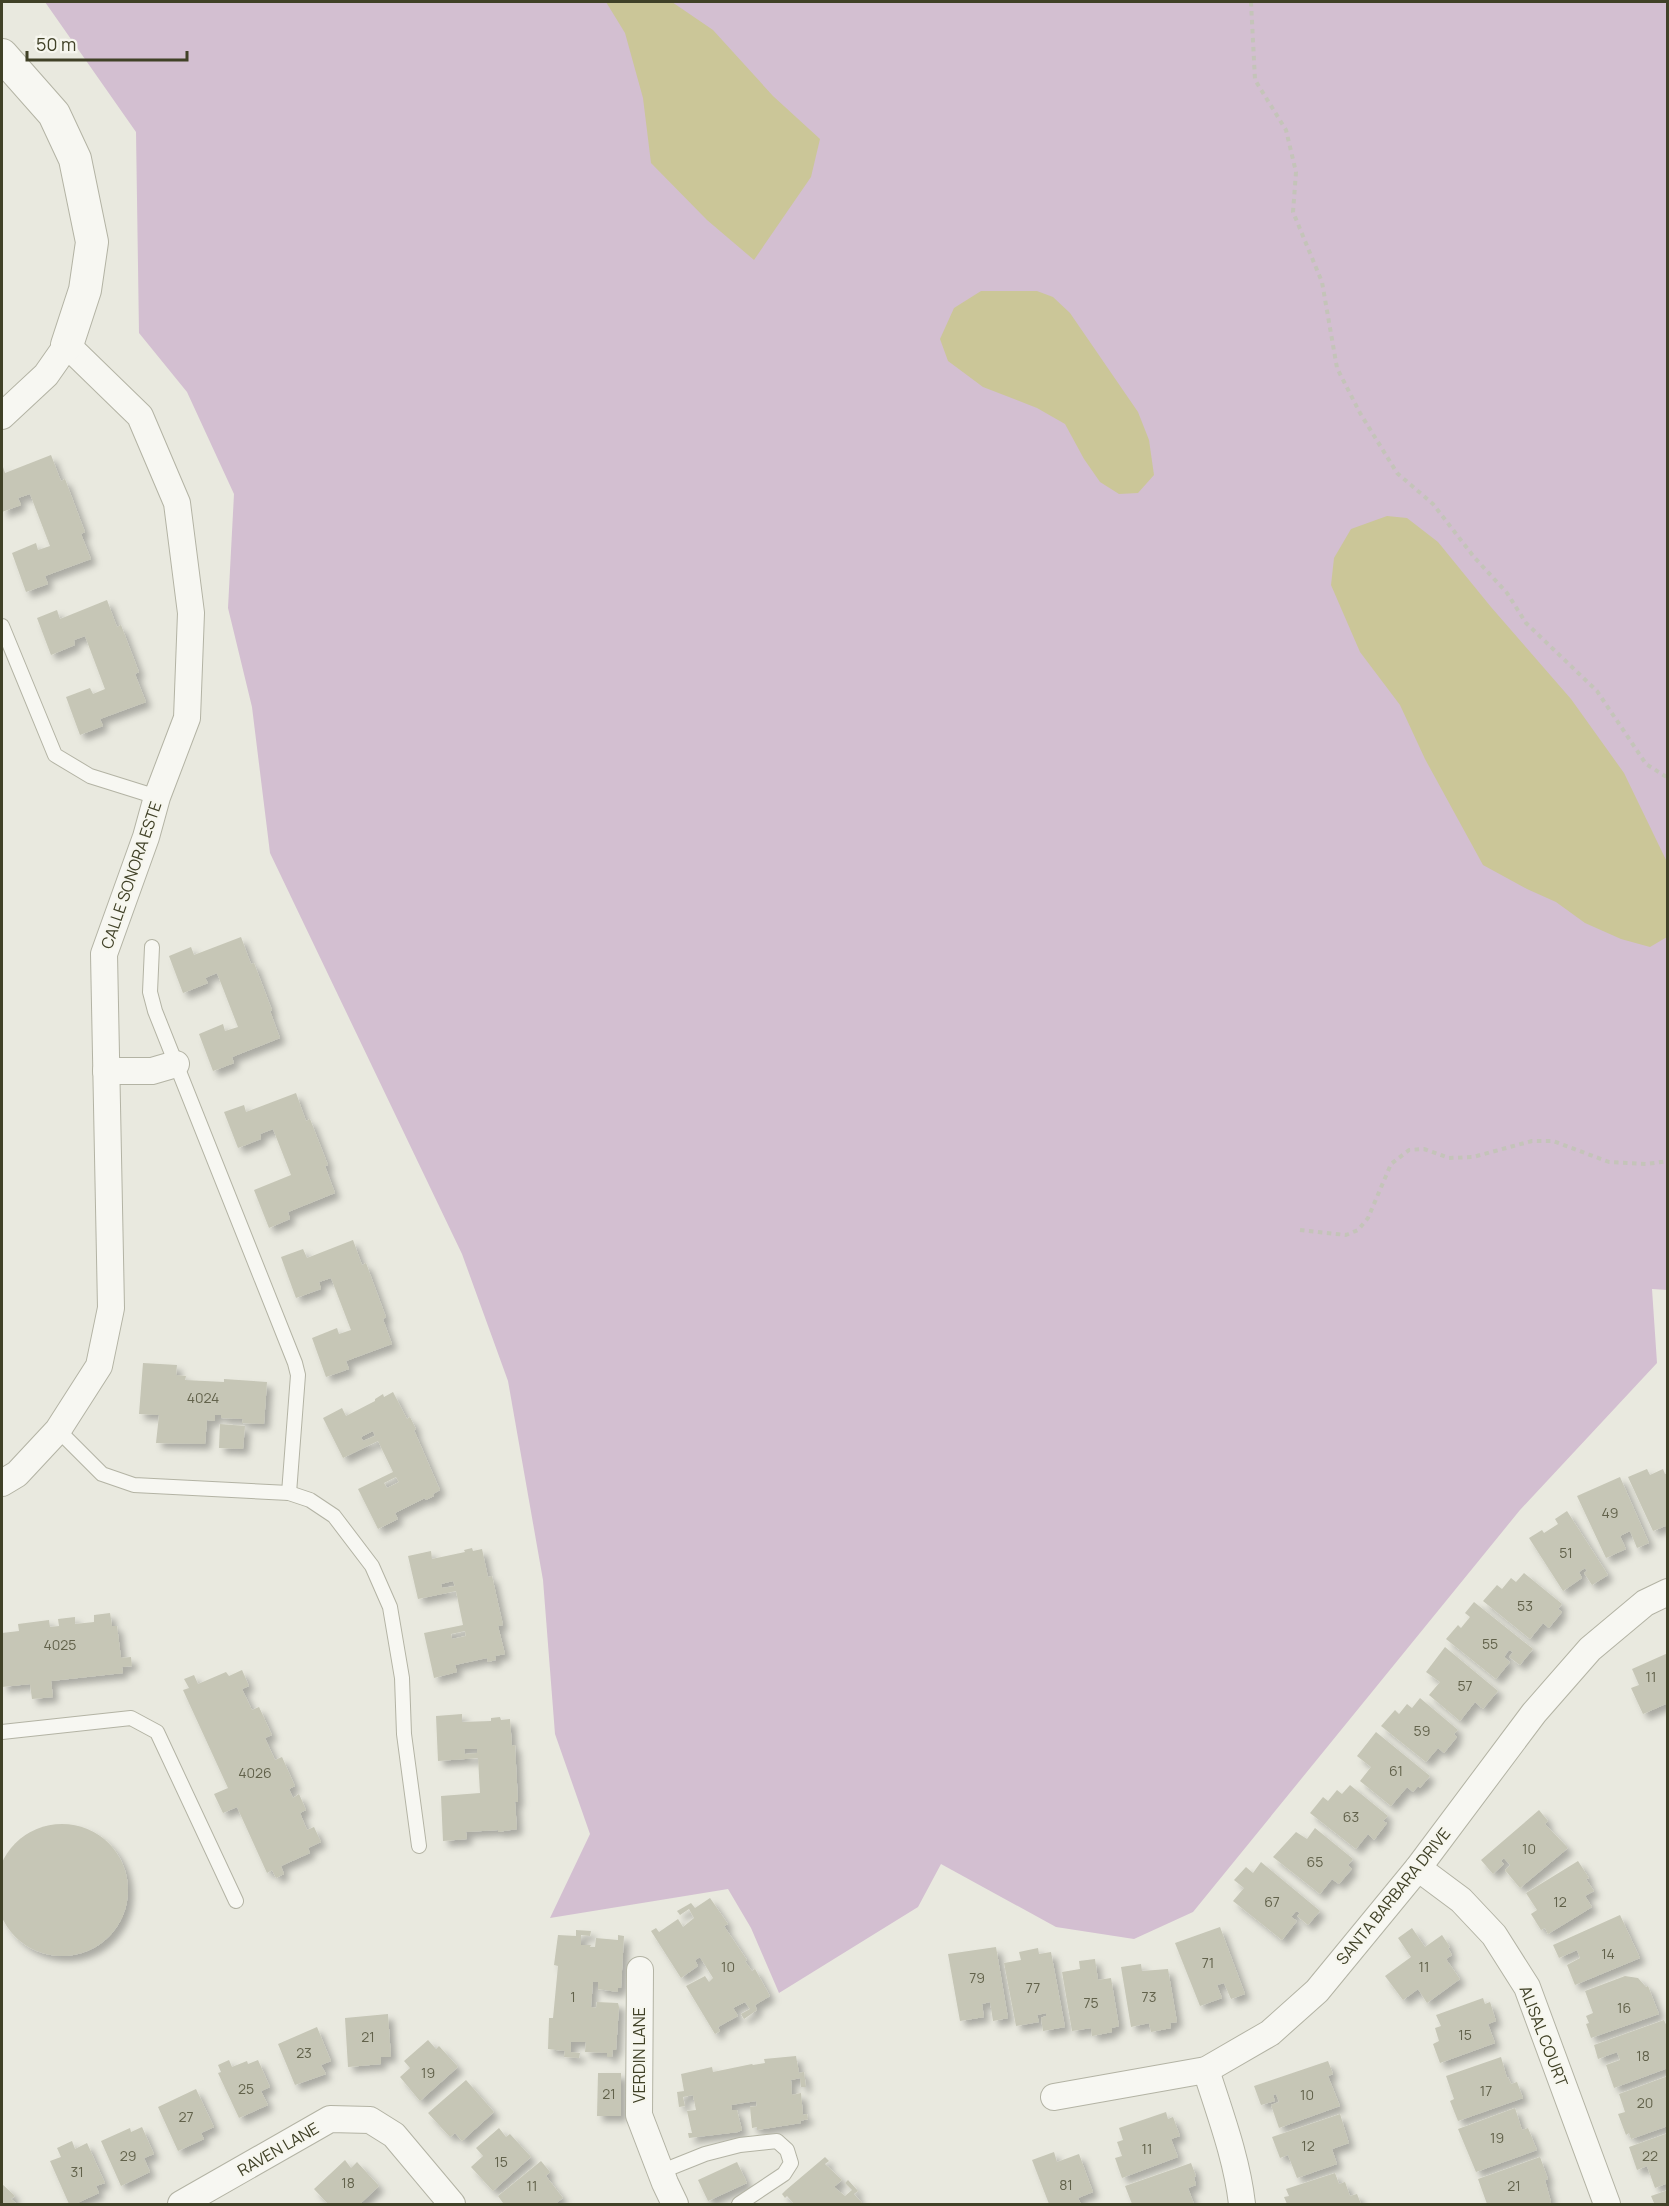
<svg xmlns="http://www.w3.org/2000/svg" width="1669" height="2206" font-family="Manrope,sans-serif">
<style>
.green{fill:#d3bfd1}
.water{fill:#cbc698}
.building{fill:#c6c6b6;fill-rule:evenodd;filter:url(#shadow)}
.lines{fill:none;stroke-linecap:round;stroke-linejoin:round}
.service-casing{stroke:#b3b3a4;stroke-width:16}
.minor-casing{stroke:#b3b3a4;stroke-width:28}
.tertiary-casing{stroke:#b3b3a4;stroke-width:34}
.path{stroke:#c4c4b9;stroke-width:4;stroke-dasharray:4.5 4.5;stroke-linecap:butt}
.service{stroke:#f7f7f2;stroke-width:14}
.minor{stroke:#f7f7f2;stroke-width:26}
.tertiary{stroke:#f7f7f2;stroke-width:32}
.labels{text-anchor:middle;stroke-width:4.5;stroke-linejoin:round;paint-order:stroke}
.number-label{font-size:14px;fill:#62624b}
.street-label{font-size:16px;fill:#404127;stroke:#f6f6ee}
</style>
<defs>
<filter id="shadow"><feDropShadow dx="5.5" dy="5.5" stdDeviation="3" flood-color="#0004"/></filter>
</defs>
<rect width="100%" height="100%" fill="#e9e9df"/>
<!-- green -->
<polygon class="green" points="45,2 1667,2 1668,1290 1652,1289 1657,1363 1520,1510 1193,1912 1134,1939 1056,1927 941,1864 918,1907 779,1993 751,1928 728,1889 550,1918 590,1834 555,1734 543,1580 508,1381 462,1254 270,853 252,707 228,608 234,494 187,392 139,333 136,132"/>
<!-- water -->
<g class="water">
<polygon points="606,2 672,2 713,30 773,96 820,139 811,177 754,260 707,220 651,163 643,98 625,33"/>
<polygon points="981,291 1037,291 1053,297 1070,313 1138,412 1149,440 1154,475 1138,493 1119,494 1100,482 1084,459 1065,424 1037,408 983,387 948,361 940,339 954,308"/>
<polygon points="1387,516 1407,518 1438,542 1491,607 1571,699 1624,773 1667,862 1667,937 1650,947 1621,939 1585,923 1556,902 1527,889 1483,865 1425,759 1400,705 1360,652 1331,585 1334,558 1351,529"/>
</g>
<!-- building -->
<g class="building">
<polygon points="51,455 61,481 65,479 85,532 81,534 91,559 45,576 48,584 26,592 12,553 36,543 38,550 50,546 30,494 18,498 21,505 2,512 2,464 5,473"/>
<polygon points="107,600 117,627 121,625 139,672 135,674 146,702 100,719 103,726 80,735 66,697 90,688 93,694 105,689 85,636 74,640 75,645 51,655 37,618 57,610 60,619"/>
<polygon points="241,937 251,964 254,963 272,1010 270,1011 280,1038 232,1057 234,1063 213,1071 199,1034 223,1024 225,1031 238,1027 217,973 205,978 208,983 183,993 169,956 191,947 194,955"/>
<polygon points="296,1093 306,1121 310,1119 328,1165 325,1166 335,1193 288,1212 290,1219 269,1228 254,1190 291,1175 273,1129 260,1134 261,1139 238,1148 224,1112 244,1105 246,1112"/>
<polygon points="353,1240 362,1265 366,1263 386,1317 383,1319 392,1344 346,1361 349,1369 326,1377 312,1338 337,1328 339,1334 351,1330 331,1278 319,1282 321,1289 296,1298 281,1257 303,1249 307,1258"/>
<polygon points="143,1363 177,1365 176,1375 186,1376 185,1380 224,1382 224,1379 267,1382 264,1424 242,1423 243,1419 221,1418 221,1415 215,1415 215,1421 207,1420 205,1444 156,1443 159,1415 139,1414"/>
<path d="M 393,1392 L 407,1419 L 410,1417 L 416,1429 L 414,1430 L 440,1490 L 433,1494 L 434,1496 L 426,1500 L 425,1498 L 395,1513 L 398,1519 L 378,1529 L 358,1489 L 393,1472 L 378,1441 L 343,1458 L 323,1418 L 342,1408 L 346,1416 L 375,1401 L 375,1399 L 383,1394 L 384,1397 ZM 373,1431 L 375,1436 L 363,1441 L 361,1437 ZM 396,1477 L 399,1482 L 387,1488 L 384,1483 Z"/>
<polygon points="220,1424 245,1426 243,1449 219,1448"/>
<polygon points="1647,1469 1650,1475 1663,1469 1665,1474 1668,1473 1668,1525 1653,1531 1628,1477"/>
<polygon points="1620,1477 1649,1543 1637,1548 1630,1531 1620,1536 1626,1549 1606,1558 1577,1496"/>
<polygon points="1567,1511 1608,1575 1592,1585 1584,1573 1587,1571 1585,1568 1579,1572 1582,1578 1563,1591 1529,1538 1542,1530 1544,1533 1558,1524 1555,1519"/>
<path d="M 472,1548 L 473,1551 L 482,1549 L 488,1577 L 492,1576 L 503,1625 L 498,1626 L 505,1654 L 495,1656 L 496,1660 L 488,1662 L 487,1658 L 455,1665 L 457,1672 L 434,1678 L 424,1633 L 463,1625 L 456,1591 L 418,1599 L 408,1556 L 431,1551 L 432,1559 L 465,1552 L 464,1550 ZM 453,1581 L 455,1586 L 442,1588 L 441,1584 ZM 465,1631 L 466,1636 L 452,1639 L 451,1634 Z"/>
<polygon points="1524,1573 1562,1604 1558,1609 1562,1612 1549,1628 1543,1623 1530,1639 1483,1601 1497,1585 1502,1589 1511,1578 1516,1582"/>
<polygon points="1474,1602 1533,1649 1520,1665 1509,1657 1513,1652 1509,1650 1504,1657 1510,1662 1496,1679 1446,1639 1458,1625 1461,1628 1470,1617 1465,1613"/>
<polygon points="110,1613 112,1626 117,1626 121,1658 131,1657 132,1666 122,1667 123,1673 51,1681 53,1697 32,1699 30,1684 2,1687 2,1633 19,1631 18,1624 49,1620 50,1627 59,1626 58,1619 75,1617 75,1624 94,1622 94,1615"/>
<polygon points="1445,1647 1498,1691 1483,1709 1475,1702 1460,1721 1429,1695 1440,1682 1426,1672"/>
<polygon points="1668,1653 1668,1703 1643,1714 1631,1688 1639,1685 1632,1669"/>
<polygon points="242,1670 249,1686 242,1689 252,1710 259,1707 272,1735 265,1738 275,1760 282,1757 295,1786 289,1789 293,1798 299,1794 306,1810 300,1813 307,1830 314,1827 321,1842 308,1848 310,1853 281,1866 284,1874 276,1878 272,1870 267,1873 237,1807 223,1813 214,1794 228,1788 183,1690 189,1688 184,1679 194,1675 198,1684 226,1672 229,1676"/>
<polygon points="1420,1698 1458,1730 1454,1734 1457,1737 1444,1753 1438,1748 1426,1762 1381,1726 1395,1710 1399,1714 1407,1704 1412,1708"/>
<path d="M 462,1714 L 462,1722 L 491,1721 L 491,1718 L 500,1717 L 501,1720 L 510,1719 L 512,1746 L 515,1745 L 518,1802 L 515,1802 L 517,1829 L 498,1832 L 498,1830 L 466,1832 L 467,1839 L 443,1841 L 441,1796 L 480,1793 L 478,1758 L 438,1761 L 436,1716 ZM 464,1749 L 477,1749 L 477,1753 L 465,1754 Z"/>
<polygon points="1376,1732 1430,1776 1420,1788 1418,1786 1413,1792 1407,1787 1391,1806 1360,1781 1371,1767 1357,1756"/>
<polygon points="1350,1785 1388,1816 1383,1821 1387,1823 1374,1840 1368,1834 1356,1849 1310,1813 1323,1797 1328,1801 1337,1790 1342,1794"/>
<polygon points="1539,1810 1548,1821 1545,1824 1568,1848 1520,1888 1505,1870 1510,1865 1504,1858 1501,1861 1504,1864 1493,1874 1481,1860"/>
<circle cx="62" cy="1890" r="66"/>
<polygon points="1315,1828 1353,1859 1348,1865 1352,1869 1339,1884 1332,1879 1320,1894 1273,1857 1296,1832 1307,1839"/>
<polygon points="1578,1861 1589,1878 1586,1879 1594,1891 1585,1896 1592,1907 1548,1934 1545,1928 1541,1930 1531,1914 1537,1910 1526,1893"/>
<polygon points="1261,1862 1320,1911 1308,1925 1297,1916 1300,1913 1296,1911 1291,1917 1297,1921 1282,1940 1233,1901 1244,1888 1234,1880 1246,1867 1253,1873"/>
<polygon points="710,1898 728,1924 724,1926 747,1960 745,1961 752,1971 755,1969 770,1996 755,2005 757,2010 744,2019 741,2014 750,2009 745,2002 733,2008 738,2016 718,2027 720,2031 715,2034 686,1986 705,1976 709,1982 713,1978 700,1957 695,1960 698,1966 681,1978 651,1931 656,1928 659,1932 678,1919 683,1927 694,1918 689,1909 680,1915 677,1911 691,1903 695,1908"/>
<polygon points="1620,1915 1640,1958 1575,1985 1567,1965 1580,1958 1577,1950 1559,1958 1553,1945"/>
<polygon points="1220,1927 1245,1994 1231,1999 1224,1983 1217,1985 1222,1998 1200,2006 1175,1943"/>
<polygon points="1412,1928 1425,1947 1442,1935 1450,1947 1448,1948 1452,1955 1446,1959 1460,1979 1427,2003 1418,1989 1403,2000 1385,1976 1411,1957 1398,1938"/>
<polygon points="576,1930 591,1931 590,1936 581,1935 581,1945 591,1945 590,1947 595,1947 596,1938 618,1940 618,1935 624,1936 621,1988 618,1988 618,1992 598,1989 598,1982 593,1982 591,2007 596,2008 597,2002 618,2003 619,2007 616,2050 613,2050 612,2057 607,2057 607,2053 585,2052 586,2042 571,2042 571,2052 580,2053 579,2058 564,2057 565,2051 548,2049 549,2018 553,2018 558,1966 554,1965 558,1935 576,1936"/>
<polygon points="996,1947 1008,2018 993,2021 990,2002 982,2004 984,2017 960,2021 948,1954"/>
<polygon points="1038,1948 1039,1954 1051,1952 1065,2027 1043,2031 1041,2018 1046,2016 1046,2013 1037,2015 1039,2022 1016,2026 1004,1963 1021,1960 1019,1952"/>
<polygon points="1095,1959 1098,1980 1111,1978 1119,2026 1112,2028 1112,2032 1092,2036 1091,2028 1072,2031 1062,1972 1080,1969 1079,1961"/>
<polygon points="1141,1964 1142,1971 1168,1969 1177,2022 1170,2023 1171,2028 1151,2032 1149,2023 1131,2027 1121,1967"/>
<polygon points="1625,1976 1638,1978 1646,1987 1648,1986 1659,2014 1591,2038 1586,2024 1589,2023 1586,2016 1593,2013 1585,1991"/>
<polygon points="1483,1998 1485,2004 1490,2002 1496,2021 1488,2024 1495,2043 1440,2063 1433,2044 1439,2041 1435,2028 1441,2026 1436,2015"/>
<polygon points="388,2014 391,2057 381,2057 381,2064 348,2067 345,2018"/>
<polygon points="1664,2020 1668,2029 1668,2068 1614,2088 1606,2065 1620,2060 1617,2052 1598,2059 1594,2045"/>
<polygon points="317,2027 331,2061 321,2065 326,2074 295,2085 278,2044"/>
<polygon points="428,2040 436,2049 439,2046 458,2067 420,2101 400,2077 410,2068 404,2061"/>
<polygon points="796,2056 799,2073 804,2072 806,2087 801,2087 800,2078 791,2080 792,2095 801,2093 803,2115 807,2114 808,2119 800,2121 801,2123 757,2130 757,2127 752,2128 750,2107 757,2106 756,2101 731,2105 732,2110 737,2110 742,2130 738,2132 689,2138 688,2133 692,2133 687,2111 696,2110 693,2095 683,2097 685,2106 679,2107 677,2092 684,2091 681,2074 712,2067 713,2072 752,2064 753,2065 765,2063 764,2059"/>
<polygon points="1501,2057 1507,2078 1508,2077 1511,2084 1517,2082 1523,2098 1458,2121 1450,2101 1454,2099 1446,2076"/>
<polygon points="229,2060 232,2067 247,2061 248,2064 258,2060 270,2087 261,2091 268,2105 239,2118 218,2073 221,2072 218,2065"/>
<polygon points="1328,2061 1333,2074 1328,2076 1340,2106 1279,2128 1271,2105 1279,2102 1276,2094 1273,2095 1275,2101 1261,2105 1254,2086"/>
<polygon points="598,2073 621,2073 621,2116 597,2116"/>
<polygon points="1668,2076 1668,2126 1631,2139 1629,2133 1626,2135 1618,2114 1625,2112 1619,2094"/>
<polygon points="466,2080 494,2112 462,2141 455,2133 450,2137 428,2113"/>
<polygon points="196,2089 214,2127 201,2133 204,2139 178,2151 158,2107"/>
<polygon points="1515,2108 1522,2130 1528,2128 1537,2150 1476,2172 1458,2129"/>
<polygon points="1166,2112 1168,2119 1173,2117 1180,2136 1171,2139 1178,2157 1122,2178 1115,2158 1122,2156 1117,2142 1123,2140 1119,2128"/>
<polygon points="1340,2114 1349,2143 1332,2149 1337,2164 1297,2178 1288,2155 1280,2158 1272,2137"/>
<polygon points="142,2127 154,2154 144,2158 150,2172 121,2186 101,2141 130,2128 131,2132"/>
<polygon points="499,2128 506,2137 510,2134 531,2157 493,2191 471,2167 483,2156 476,2148"/>
<polygon points="1668,2133 1668,2183 1655,2188 1647,2166 1637,2170 1629,2147"/>
<polygon points="72,2141 75,2149 87,2143 105,2183 96,2186 99,2193 75,2204 69,2204 50,2161 61,2157 57,2148"/>
<polygon points="1054,2152 1057,2162 1079,2154 1093,2192 1078,2198 1081,2204 1049,2204 1032,2160"/>
<polygon points="825,2157 829,2161 825,2164 842,2180 834,2187 845,2196 852,2190 845,2183 848,2180 858,2191 854,2194 863,2204 794,2204 787,2196 785,2198 782,2194 786,2190"/>
<polygon points="1540,2157 1548,2179 1545,2180 1551,2202 1546,2204 1498,2204 1497,2203 1487,2204 1478,2179"/>
<polygon points="345,2160 351,2168 357,2162 379,2186 360,2204 328,2204 314,2189"/>
<polygon points="541,2161 550,2172 546,2176 563,2198 555,2204 499,2204 503,2203 498,2196"/>
<polygon points="737,2162 747,2183 708,2201 698,2180"/>
<polygon points="1191,2163 1196,2176 1194,2177 1196,2185 1188,2188 1194,2204 1132,2204 1125,2186"/>
<polygon points="1335,2173 1339,2184 1345,2182 1350,2196 1357,2194 1361,2204 1287,2204 1284,2197 1289,2196 1286,2189"/>
<polygon points="2,2184 15,2196 11,2199 17,2204 2,2204"/>
<polygon points="1668,2190 1668,2204 1649,2204 1654,2203 1651,2196"/>
</g>
<g class="lines">
<defs>
<g id="service">
<polyline points="2,626 55,755 90,776 157,797"/>
<polyline points="152,947 150,992 155,1011 295,1363 298,1375 289,1493"/>
<polyline points="58,1430 102,1474 134,1485 289,1493 310,1500 334,1516 372,1566 390,1607 402,1678 404,1734 419,1846"/>
<polyline points="2,1732 131,1718 157,1732 236,1901"/>
<polyline points="660,2172 705,2154 740,2145 777,2141 787,2150 791,2163 784,2174 739,2204"/>
</g>
<g id="minor">
<polyline points="2,416 46,375 67,345 140,416 177,503 191,613 187,718 157,797 146,837 104,954 111,1308 99,1366 58,1430 17,1474 2,1483"/>
<polyline points="106,1071 152,1071 176,1064"/>
<polyline points="1418,1868 1461,1900 1494,1935 1527,1987 1607,2204"/>
<polyline points="640,1970 639,2115 665,2183 675,2204"/>
<path d="M 1206,2070 C 1220,2114 1237,2159 1242,2204"/>
<polyline points="1054,2097 1206,2070 1270,2033 1317,1991 1418,1868 1534,1713 1590,1649 1645,1603 1668,1592"/>
<polyline points="181,2204 330,2119 370,2120 394,2135 452,2204"/>
</g>
<polyline id="tertiary" points="2,55 54,114 75,159 92,242 85,290 67,345"/>
</defs>
<!-- service casing -->
<use href="#service" class="service-casing"/>
<!-- minor casing -->
<use href="#minor" class="minor-casing"/>
<!-- tertiary casing -->
<use href="#tertiary" class="tertiary-casing"/>
<!-- path -->
<g class="path">
<polyline points="1251,2 1255,80 1286,130 1296,172 1293,212 1322,282 1337,368 1360,413 1397,473 1433,504 1474,557 1507,593 1526,623 1597,691 1646,764 1668,778"/>
<polyline points="1300,1230 1346,1235 1358,1230 1368,1218 1391,1164 1409,1150 1424,1149 1449,1158 1473,1157 1532,1141 1553,1141 1609,1162 1647,1164 1668,1161"/>
</g>
<!-- service -->
<use href="#service" class="service"/>
<!-- minor -->
<use href="#minor" class="minor"/>
<!-- tertiary -->
<use href="#tertiary" class="tertiary"/>
</g>
<g class="labels">
<!-- number labels -->
<g class="number-label">
<text x="203" y="1403">4024</text>
<text x="1610" y="1518">49</text>
<text x="1566" y="1558">51</text>
<text x="1525" y="1611">53</text>
<text x="1490" y="1649">55</text>
<text x="60" y="1650">4025</text>
<text x="1651" y="1682">11</text>
<text x="1465" y="1691">57</text>
<text x="1422" y="1736">59</text>
<text x="1396" y="1776">61</text>
<text x="255" y="1778">4026</text>
<text x="1351" y="1822">63</text>
<text x="1529" y="1854">10</text>
<text x="1315" y="1867">65</text>
<text x="1272" y="1907">67</text>
<text x="1560" y="1907">12</text>
<text x="1608" y="1959">14</text>
<text x="1208" y="1968">71</text>
<text x="728" y="1972">10</text>
<text x="1424" y="1972">11</text>
<text x="977" y="1983">79</text>
<text x="1033" y="1993">77</text>
<text x="573" y="2002">1</text>
<text x="1149" y="2002">73</text>
<text x="1091" y="2008">75</text>
<text x="1624" y="2013">16</text>
<text x="1465" y="2040">15</text>
<text x="368" y="2042">21</text>
<text x="304" y="2058">23</text>
<text x="1643" y="2061">18</text>
<text x="428" y="2078">19</text>
<text x="246" y="2094">25</text>
<text x="1486" y="2096">17</text>
<text x="609" y="2099">21</text>
<text x="1307" y="2100">10</text>
<text x="1645" y="2108">20</text>
<text x="186" y="2122">27</text>
<text x="1497" y="2143">19</text>
<text x="1308" y="2151">12</text>
<text x="1147" y="2154">11</text>
<text x="128" y="2161">29</text>
<text x="1650" y="2161">22</text>
<text x="501" y="2167">15</text>
<text x="77" y="2177">31</text>
<text x="348" y="2188">18</text>
<text x="1066" y="2190">81</text>
<text x="532" y="2191">11</text>
<text x="1514" y="2191">21</text>
</g>
<!-- street labels -->
<g class="street-label">
<text transform="translate(131 875) rotate(-71)" y="6">CALLE SONORA ESTE</text>
<text transform="translate(1393 1896) rotate(-51)" y="6">SANTA BARBARA DRIVE</text>
<text transform="translate(1544 2036) rotate(69)" y="6">ALISAL COURT</text>
<text transform="translate(639 2055) rotate(-90)" y="6">VERDIN LANE</text>
<text transform="translate(278 2149) rotate(-30)" y="6">RAVEN LANE</text>
</g>
</g>
<!-- border -->
<rect width="1669" height="2206" fill="none" stroke="#404127" stroke-width="6"/>
<!-- scale -->
<path d="M27 51v9h160v-9" fill="none" stroke="#404127" stroke-width="3"/>
<text x="36" y="51" font-size="18" fill="#404127" stroke="#f6f6ee" stroke-width="4.5" paint-order="stroke">50 m</text>
</svg>
